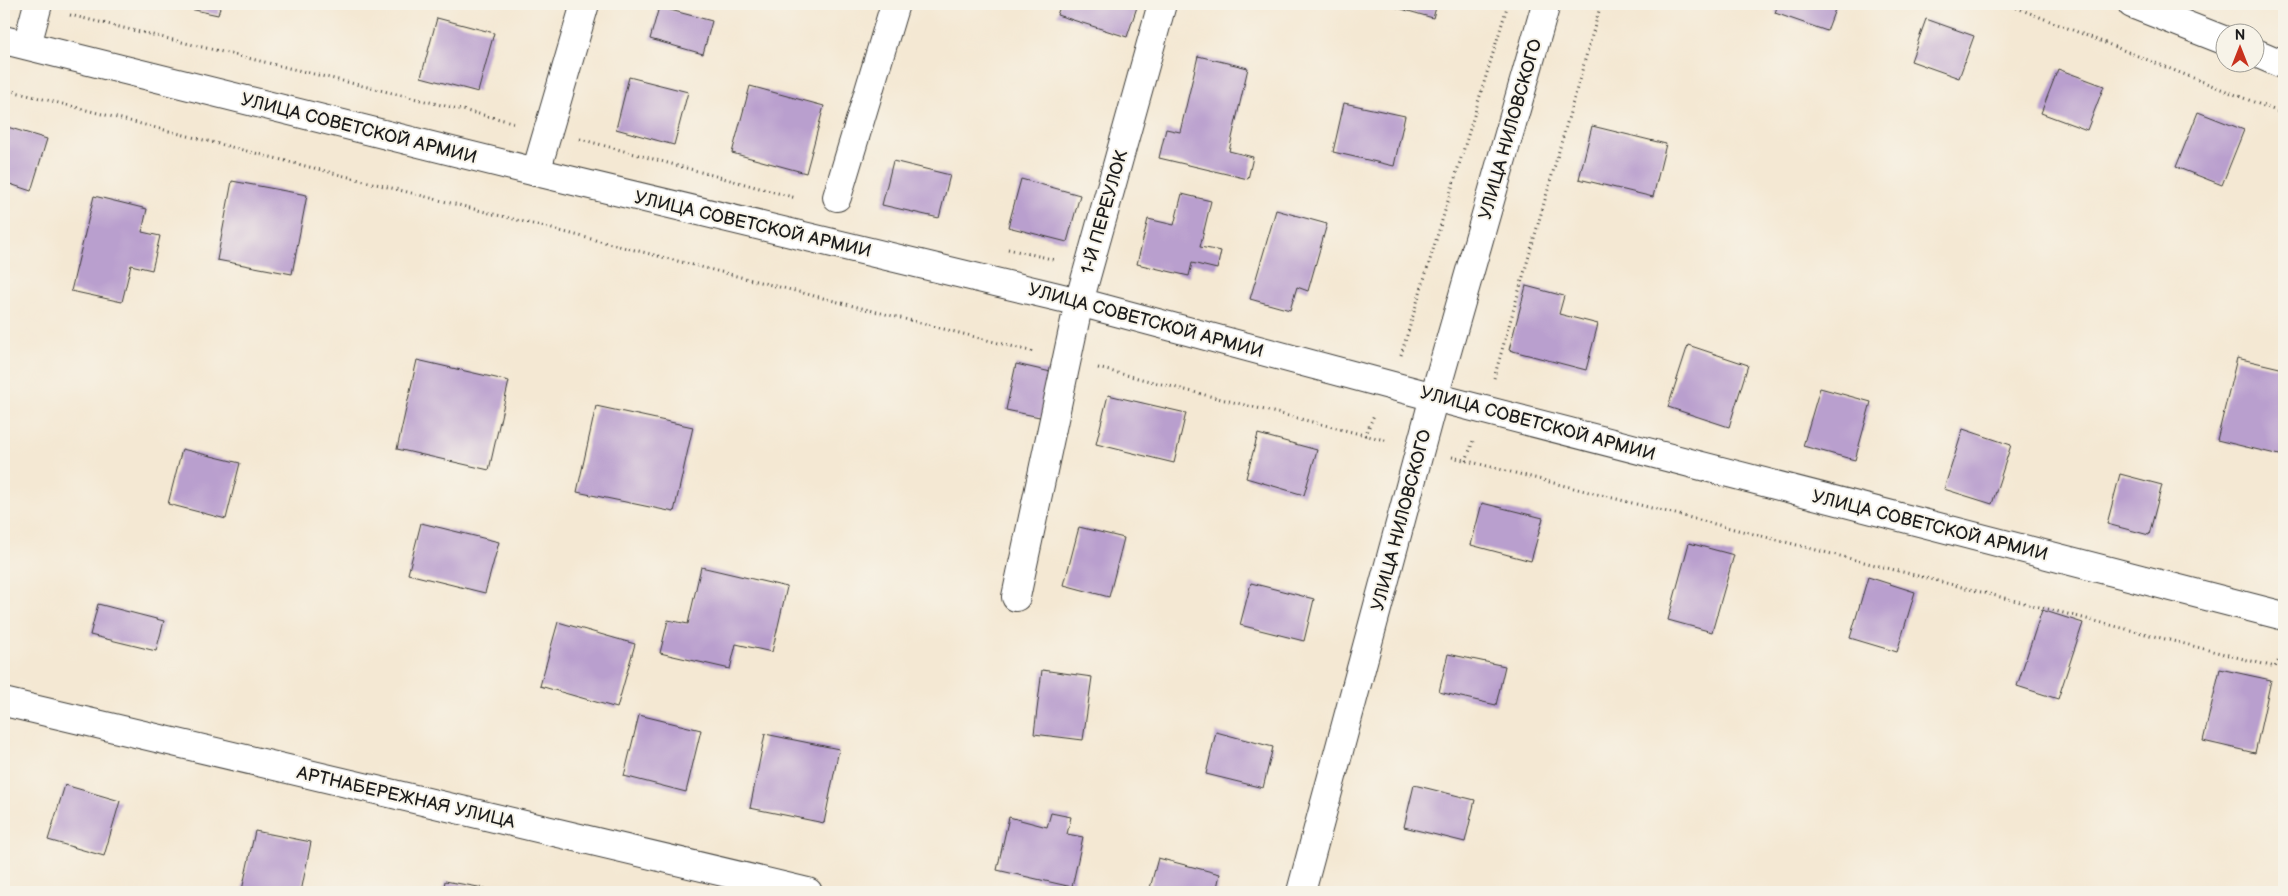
<svg xmlns="http://www.w3.org/2000/svg" width="2288" height="896" font-family="'Balsamiq Sans',sans-serif">
<style>
.building{fill:#b99fce}
.lines{fill:none;stroke-linecap:round;stroke-linejoin:round}
.minor-casing{stroke:#3c3b37;stroke-width:30}
.tertiary-casing{stroke:#3c3b37;stroke-width:30}
.path{stroke:#3c3b37;stroke-width:3;stroke-dasharray:1 4;stroke-linecap:butt}
.minor{stroke:#fff;stroke-width:28}
.tertiary{stroke:#fff;stroke-width:28}
.labels{text-anchor:middle;stroke-width:4;stroke-linejoin:round;paint-order:stroke}
.street-label{font-size:18px;fill:#1c1c1c;stroke:#f7f3e8}
</style>
<rect width="100%" height="100%" fill="#f7f3e8"/>
<filter id="ink" filterUnits="userSpaceOnUse"><feTurbulence type="fractalNoise" baseFrequency=".02" numOctaves="2"/><feDisplacementMap in="SourceGraphic" scale="10" xChannelSelector="R" yChannelSelector="G"/><feConvolveMatrix kernelMatrix="1 2 1 2 8 2 1 2 1" color-interpolation-filters="sRGB"/></filter>
<filter id="wash" filterUnits="userSpaceOnUse"><feTurbulence type="fractalNoise" baseFrequency=".0096" numOctaves="4" result="noise"/><feDisplacementMap in="SourceGraphic" scale="20" xChannelSelector="R" yChannelSelector="G"/><feGaussianBlur stdDeviation="1.12" result="paint"/><feColorMatrix in="noise" values="0 0 0 0 0 0 0 0 0 0 0 0 0 0 0 0 0 1.4 0 .05"/><feComposite in="paint" operator="in"/></filter>
<g filter="url(#wash)">
<rect width="100%" height="100%" fill="#f4e8d3"/>
<g id="blocks">
<!-- building -->
<g class="building">
<polygon points="167,4 221,4 218,15"/>
<polygon points="1061,4 1138,4 1127,37 1057,15"/>
<polygon points="1384,4 1437,4 1433,18"/>
<polygon points="1778,4 1837,4 1827,31 1775,13"/>
<polygon points="659,7 712,21 703,54 650,39"/>
<polygon points="437,18 494,33 478,92 421,77"/>
<polygon points="1926,19 1974,36 1959,78 1911,61"/>
<polygon points="1198,56 1248,68 1229,151 1253,157 1248,179 1159,158 1166,129 1180,132"/>
<polygon points="2058,69 2104,86 2087,130 2041,113"/>
<polygon points="629,77 688,92 674,145 616,129"/>
<polygon points="750,86 824,106 806,173 732,153"/>
<polygon points="1344,103 1405,116 1394,166 1333,152"/>
<polygon points="2198,112 2244,130 2222,185 2176,167"/>
<polygon points="4,126 47,139 31,191 4,182"/>
<polygon points="1592,126 1666,144 1653,197 1579,179"/>
<polygon points="893,161 950,175 939,218 882,205"/>
<polygon points="1021,179 1080,195 1067,242 1008,227"/>
<polygon points="232,181 307,195 292,274 217,260"/>
<polygon points="1182,194 1211,201 1200,247 1221,251 1217,269 1192,263 1189,276 1137,264 1148,219 1174,225"/>
<polygon points="94,196 147,209 142,232 160,236 152,270 131,265 122,302 71,291"/>
<polygon points="1276,210 1327,224 1308,291 1297,287 1290,310 1250,299"/>
<polygon points="1526,286 1564,296 1559,314 1598,324 1586,370 1509,350"/>
<polygon points="1688,345 1748,365 1729,427 1668,407"/>
<polygon points="2237,358 2284,369 2284,456 2217,440"/>
<polygon points="417,360 509,381 489,470 397,449"/>
<polygon points="1016,364 1064,375 1054,420 1006,410"/>
<polygon points="1820,388 1871,402 1855,460 1803,446"/>
<polygon points="1108,395 1186,413 1174,463 1096,444"/>
<polygon points="596,406 693,427 674,512 577,492"/>
<polygon points="1963,429 2011,445 1992,504 1944,489"/>
<polygon points="1258,434 1317,450 1304,495 1246,478"/>
<polygon points="182,449 240,463 226,519 168,504"/>
<polygon points="2120,474 2162,485 2149,535 2107,524"/>
<polygon points="1482,503 1543,518 1531,561 1471,545"/>
<polygon points="421,523 499,542 485,593 408,574"/>
<polygon points="1079,527 1124,538 1109,597 1064,585"/>
<polygon points="1689,543 1734,555 1712,632 1668,620"/>
<polygon points="701,567 787,587 772,652 736,644 730,669 660,653 668,620 688,624"/>
<polygon points="1868,577 1915,592 1897,652 1850,638"/>
<polygon points="1251,583 1314,599 1304,641 1240,625"/>
<polygon points="98,604 164,621 156,651 90,635"/>
<polygon points="2042,610 2083,623 2058,699 2017,686"/>
<polygon points="558,622 635,644 617,708 540,686"/>
<polygon points="1448,654 1505,666 1496,705 1439,692"/>
<polygon points="2220,669 2271,680 2255,753 2203,741"/>
<polygon points="1042,670 1092,677 1083,740 1034,734"/>
<polygon points="639,715 701,730 686,792 624,776"/>
<polygon points="1216,732 1273,747 1263,788 1206,774"/>
<polygon points="765,734 839,749 824,823 750,808"/>
<polygon points="65,785 120,801 104,856 48,840"/>
<polygon points="1414,785 1475,800 1465,842 1404,827"/>
<polygon points="1051,813 1071,817 1067,834 1083,837 1072,887 997,870 1009,817 1047,827"/>
<polygon points="255,831 311,842 301,892 252,892 242,890"/>
<polygon points="1158,858 1220,874 1216,892 1149,892"/>
<polygon points="445,881 495,890 495,892 443,892"/>
</g>
</g>
</g>
<g filter="url(#ink)">
<use href="#blocks" fill-opacity="0" stroke="#3c3b37" stroke-width="1"/>
<g class="lines">
<defs>
<g id="minor">
<polyline points="27,45 38,4"/>
<polyline points="536,172 585,4"/>
<polyline points="837,197 895,4"/>
<polyline points="1016,597 1079,302 1162,4"/>
<polyline points="4,702 808,892"/>
<polyline points="1301,892 1434,397 2284,616"/>
</g>
<g id="tertiary">
<polyline points="2132,4 2226,41"/>
<polyline points="4,40 536,172 1079,302 1434,397 1546,4"/>
<polyline points="2256,53 2284,65"/>
</g>
</defs>
<!-- minor casing -->
<use href="#minor" class="minor-casing"/>
<!-- tertiary casing -->
<use href="#tertiary" class="tertiary-casing"/>
<!-- path -->
<g class="path">
<polyline points="2007,4 2284,114"/>
<polyline points="2281,4 2284,5"/>
<polyline points="70,15 516,123"/>
<polyline points="4,89 1034,352"/>
<polyline points="580,139 796,198"/>
<polyline points="1008,249 1056,260"/>
<polyline points="1401,355 1508,4"/>
<polyline points="1098,368 1388,441"/>
<polyline points="1494,378 1601,4"/>
<polyline points="1365,436 1374,415"/>
<polyline points="1452,457 2275,667 2284,651"/>
<polyline points="1466,461 1473,441"/>
</g>
<!-- minor -->
<use href="#minor" class="minor"/>
<!-- tertiary -->
<use href="#tertiary" class="tertiary"/>
</g>
</g>
<g class="labels">
<!-- street labels -->
<g class="street-label">
<text transform="translate(359 128) rotate(14)" y="6">УЛИЦА СОВЕТСКОЙ АРМИИ</text>
<text transform="translate(1510 129) rotate(-74)" y="6">УЛИЦА НИЛОВСКОГО</text>
<text transform="translate(1104 212) rotate(-74)" y="6">1-Й ПЕРЕУЛОК</text>
<text transform="translate(753 224) rotate(13)" y="6">УЛИЦА СОВЕТСКОЙ АРМИИ</text>
<text transform="translate(1146 320) rotate(15)" y="6">УЛИЦА СОВЕТСКОЙ АРМИИ</text>
<text transform="translate(1538 423) rotate(15)" y="6">УЛИЦА СОВЕТСКОЙ АРМИИ</text>
<text transform="translate(1401 520) rotate(-75)" y="6">УЛИЦА НИЛОВСКОГО</text>
<text transform="translate(1930 525) rotate(14)" y="6">УЛИЦА СОВЕТСКОЙ АРМИИ</text>
<text transform="translate(406 797) rotate(13)" y="6">АРТНАБЕРЕЖНАЯ УЛИЦА</text>
</g>
</g>
<!-- margin -->
<rect width="2288" height="896" fill="none" stroke="#f7f3e8" stroke-width="20"/>
<!-- north arrow -->
<g transform="translate(2240 48)"><circle r="24" fill="#f7f3e8" stroke="#9f9d96"/>
<path d="M0-4L9 19L0 12L-9 19Z" fill="#c8321e"/>
<text y="-8" font-size="14" font-weight="bold" text-anchor="middle" fill="#1c1c1c">N</text>
</g>
</svg>
